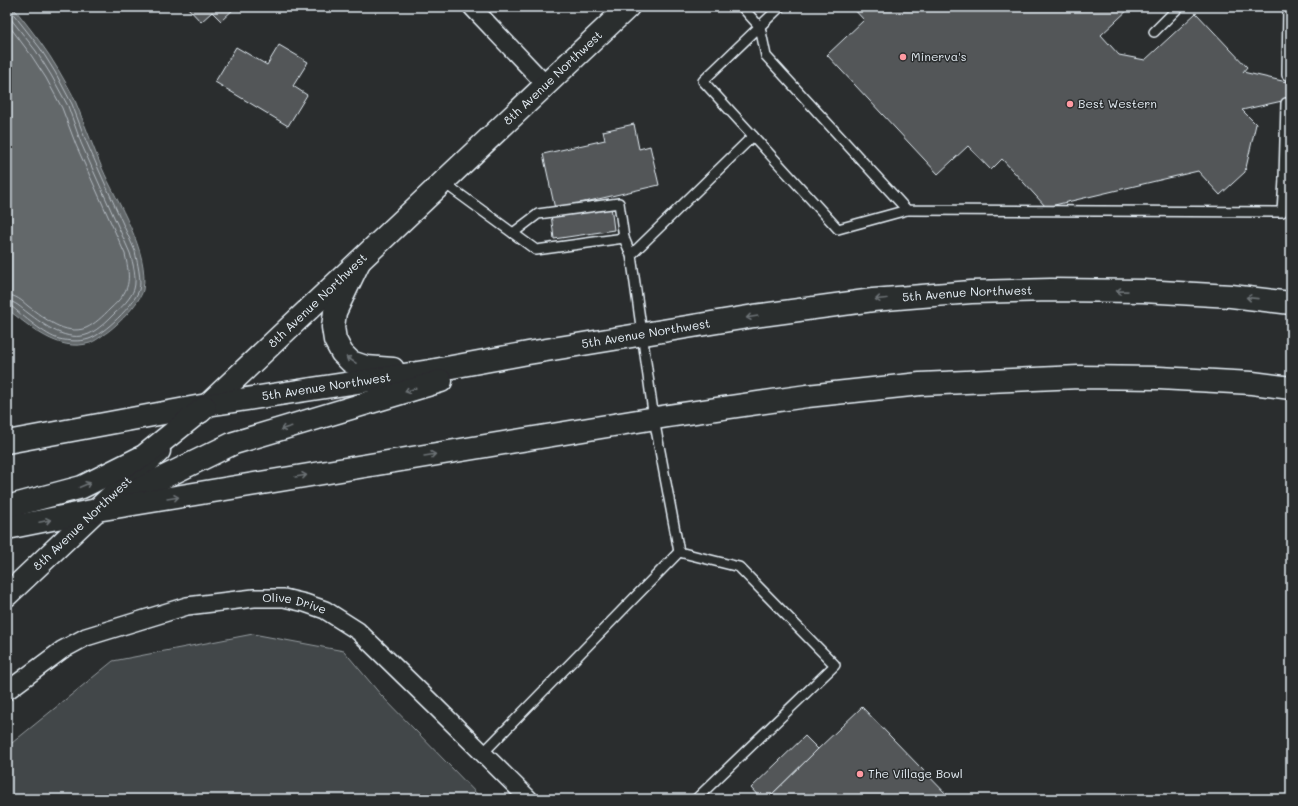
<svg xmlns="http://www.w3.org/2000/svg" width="1298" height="806" font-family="Mali,sans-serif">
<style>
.green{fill:#424648;stroke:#959ca0}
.water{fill:#63686b;stroke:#989fa3}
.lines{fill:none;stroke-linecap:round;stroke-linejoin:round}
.shore{stroke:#b3bac0;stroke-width:1}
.building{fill:#535759;stroke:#e8f1f8}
.lane-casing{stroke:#e8f1f8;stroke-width:12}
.street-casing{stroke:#e8f1f8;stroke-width:20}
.secondary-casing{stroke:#e8f1f8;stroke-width:25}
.primary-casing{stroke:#e8f1f8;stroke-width:25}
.lane{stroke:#2a2d2e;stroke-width:9}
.street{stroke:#2a2d2e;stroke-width:17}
.secondary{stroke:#2a2d2e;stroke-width:22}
.primary{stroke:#2a2d2e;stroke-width:22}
.oneway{stroke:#6c7275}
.poi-dot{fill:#ff9aa2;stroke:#2a2d2e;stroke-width:1.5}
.labels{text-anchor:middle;stroke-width:3;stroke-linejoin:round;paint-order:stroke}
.poi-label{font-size:12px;fill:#e8f1f8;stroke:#2a2d2e;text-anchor:start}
.street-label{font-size:12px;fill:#e8f1f8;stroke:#2a2d2e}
</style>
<rect width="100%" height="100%" fill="#2a2d2e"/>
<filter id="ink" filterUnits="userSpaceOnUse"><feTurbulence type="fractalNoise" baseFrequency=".025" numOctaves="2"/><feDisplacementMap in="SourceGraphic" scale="8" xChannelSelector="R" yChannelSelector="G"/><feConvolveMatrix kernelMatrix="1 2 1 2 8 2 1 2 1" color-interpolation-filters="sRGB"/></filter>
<g filter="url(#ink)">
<!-- green -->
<polygon class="green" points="253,634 344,651 381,695 482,799 7,799 7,747 113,661"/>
<!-- water -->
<path class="water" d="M 7,7 L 12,7 L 17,12 C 32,31 47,50 59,71 C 65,82 72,92 76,103 C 85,125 93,147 102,168 C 117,203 150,251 143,290 C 140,303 115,328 103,335 C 99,338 95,341 90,343 C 58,353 30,326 7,309 Z"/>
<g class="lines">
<!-- shore -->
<g class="shore">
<path d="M 7,14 L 36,51 L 51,75 L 68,106 L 81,143 L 130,253 C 133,263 137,279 134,289 C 131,298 122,307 115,313 C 107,321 99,329 89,334 C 67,343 44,325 28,313 C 21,308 15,301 7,301"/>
<path d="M 7,23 L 31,55 L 46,78 L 62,108 L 76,145 L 125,254 C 131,281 131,290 110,309 C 103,316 95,324 86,328 C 65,336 44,318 28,306 C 22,301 16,295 7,295"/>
<path d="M 7,306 L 11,306 C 22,315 46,336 59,339 C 68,341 80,342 89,339 C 104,334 134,305 139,290 C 142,280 137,262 135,251 L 86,141 L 72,104 L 55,72 L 40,48 L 11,11 L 10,7"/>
</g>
</g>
<!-- building -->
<g class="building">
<polygon points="187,7 236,7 221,21 212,12 201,22"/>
<polygon points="852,7 1131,7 1101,35 1119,55 1145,60 1196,13 1247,67 1243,72 1291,83 1291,99 1242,110 1256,124 1245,172 1220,195 1198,171 1046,207 1002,159 991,170 968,146 938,174 827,55 864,20"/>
<polygon points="279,45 308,62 293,86 307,95 288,126 215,82 236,47 267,65"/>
<polygon points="634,124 639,149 650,146 659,185 555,209 543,154 605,140 603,131"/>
<polygon points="611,206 614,230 554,239 551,214"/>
<polygon points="862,707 951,799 767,799 818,749"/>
<polygon points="805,736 818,749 767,799 761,799 751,788"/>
</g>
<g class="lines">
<defs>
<g id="lane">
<polyline points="742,7 760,27 766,56 907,210 1282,212 1284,179"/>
<polyline points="780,7 703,81 838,229 907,210"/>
<polyline points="1154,32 1179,7"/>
<polyline points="1287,75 1288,7"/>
<polyline points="1286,103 1284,179 1291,179"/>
<polyline points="443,182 536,250 624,238 631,255"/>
<polyline points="513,233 538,214 619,203 624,238"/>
<polyline points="483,753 679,552"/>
<polyline points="696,799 835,665 739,567 679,552 654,419 631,255 753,136"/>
</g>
<g id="street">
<polyline points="472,7 546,85"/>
<path id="s1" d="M 7,691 L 62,650 L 86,637 L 187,606 L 254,598 L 284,598 L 305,603 L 325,610 L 358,631 L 435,706 L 529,799"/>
</g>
<g id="secondary">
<path id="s2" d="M 200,412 L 628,7"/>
<path id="s3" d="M 7,595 L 159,451"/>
</g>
<g id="primary">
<polyline points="359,262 335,312 333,327 335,340 342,353 351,362 366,367 393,369"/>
<path id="s4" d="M 7,442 L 207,405 L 430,371 L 528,353 L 754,316 L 873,300 L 971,292 L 1051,290 L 1143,291 L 1231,296 L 1291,303"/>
<polyline points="117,500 234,443 441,381"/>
<polyline points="7,507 82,487 144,456 205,407"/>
<polyline points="7,528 97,510 668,416 807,396 920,384 1079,377 1159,378 1252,383 1291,388"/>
</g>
</defs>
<!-- lane casing -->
<use href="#lane" class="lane-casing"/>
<!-- street casing -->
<use href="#street" class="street-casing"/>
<!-- secondary casing -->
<use href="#secondary" class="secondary-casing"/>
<!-- primary casing -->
<use href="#primary" class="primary-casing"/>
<!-- lane -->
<use href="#lane" class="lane"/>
<!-- street -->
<use href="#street" class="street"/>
<!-- secondary -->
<use href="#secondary" class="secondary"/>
<!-- primary -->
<use href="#primary" class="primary"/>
</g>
<!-- one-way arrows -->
<defs><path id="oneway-shaft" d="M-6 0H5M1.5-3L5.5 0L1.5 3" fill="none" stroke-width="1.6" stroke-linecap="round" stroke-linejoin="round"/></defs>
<g class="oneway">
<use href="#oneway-shaft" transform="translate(1122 291) rotate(-179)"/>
<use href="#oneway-shaft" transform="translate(1252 298) rotate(-174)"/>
<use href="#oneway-shaft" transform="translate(881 299) rotate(175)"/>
<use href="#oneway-shaft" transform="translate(752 317) rotate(171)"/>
<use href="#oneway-shaft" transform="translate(351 360) rotate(-147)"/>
<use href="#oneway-shaft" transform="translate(410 390) rotate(163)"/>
<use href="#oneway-shaft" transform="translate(286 428) rotate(163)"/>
<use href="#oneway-shaft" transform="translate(430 455) rotate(-9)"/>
<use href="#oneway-shaft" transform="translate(301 476) rotate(-9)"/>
<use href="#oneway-shaft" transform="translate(85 485) rotate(-23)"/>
<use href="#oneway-shaft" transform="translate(173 498) rotate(-9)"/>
<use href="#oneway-shaft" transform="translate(45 521) rotate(-12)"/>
</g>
</g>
<!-- markers -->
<g class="poi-dot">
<circle cx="903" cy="57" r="4"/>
<circle cx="1070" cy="104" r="4"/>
<circle cx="860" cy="774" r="4"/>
</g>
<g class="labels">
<!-- poi labels -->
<g class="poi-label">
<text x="911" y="61">Minerva's</text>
<text x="1078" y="108">Best Western</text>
<text x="868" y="778">The Village Bowl</text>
</g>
<!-- street labels -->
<g class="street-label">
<text dy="4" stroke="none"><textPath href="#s2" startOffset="486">8th Avenue Northwest</textPath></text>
<text dy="4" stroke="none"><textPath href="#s4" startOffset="972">5th Avenue Northwest</textPath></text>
<text dy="4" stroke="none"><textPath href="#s2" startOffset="162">8th Avenue Northwest</textPath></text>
<text dy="4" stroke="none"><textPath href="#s4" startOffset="648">5th Avenue Northwest</textPath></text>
<text dy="4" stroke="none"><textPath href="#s4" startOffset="324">5th Avenue Northwest</textPath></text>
<text dy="4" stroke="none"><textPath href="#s3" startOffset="104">8th Avenue Northwest</textPath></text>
<text dy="4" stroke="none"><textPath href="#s1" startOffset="310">Olive Drive</textPath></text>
</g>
</g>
<!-- margin -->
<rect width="1298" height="806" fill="none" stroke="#2a2d2e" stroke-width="24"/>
<rect x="12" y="12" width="1274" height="782" fill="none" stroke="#e8f1f8" stroke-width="1.5" filter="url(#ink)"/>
</svg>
